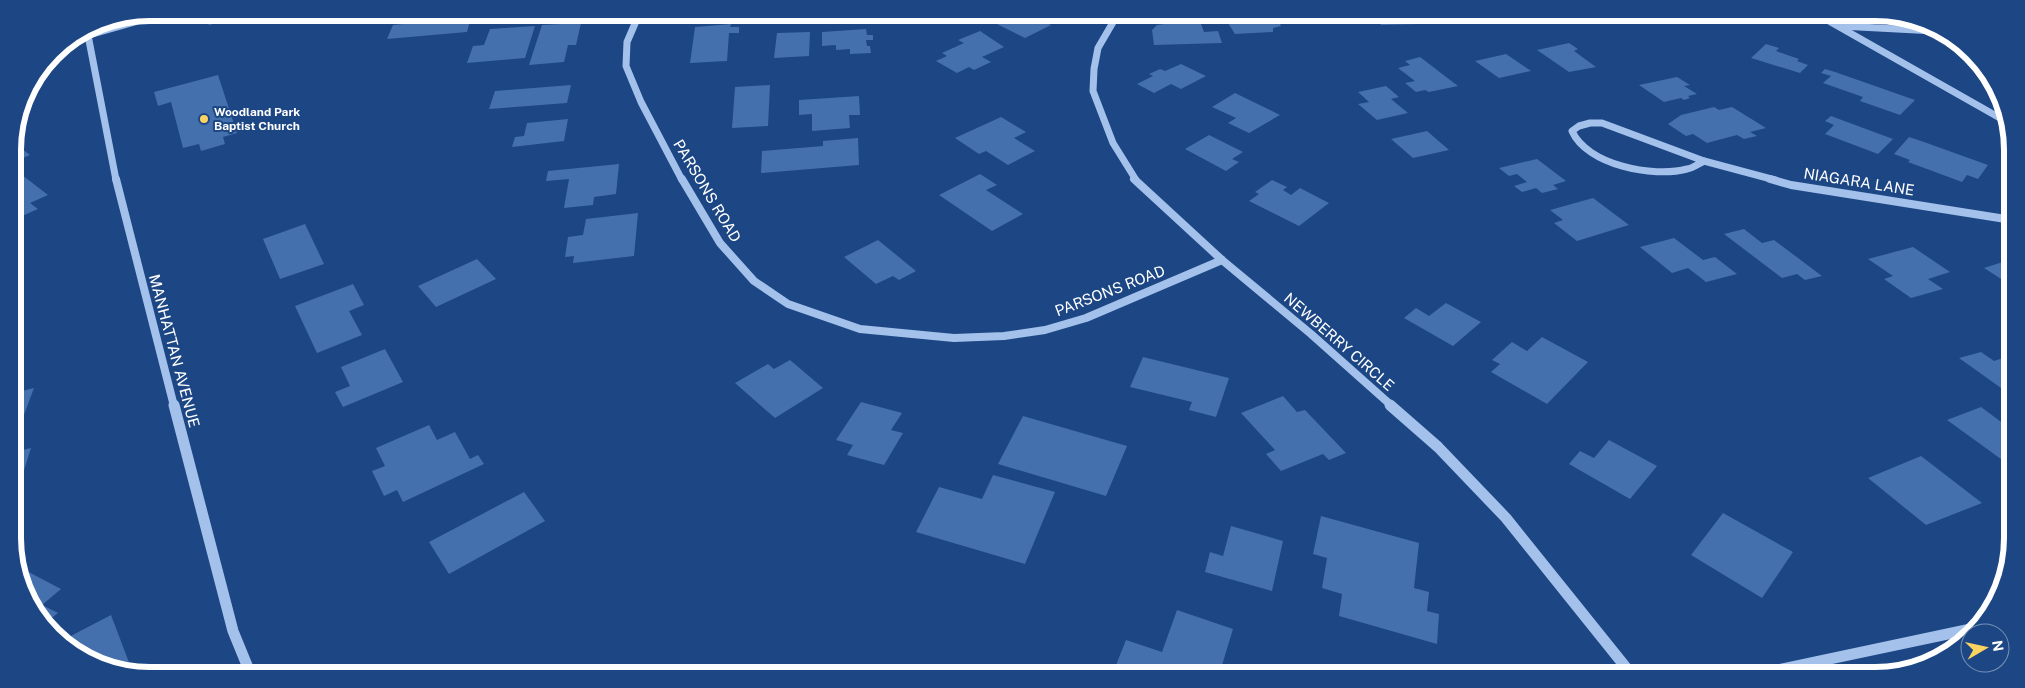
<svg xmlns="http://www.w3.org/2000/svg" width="2025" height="688" font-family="'Public Sans',sans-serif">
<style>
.building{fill:#4470ad}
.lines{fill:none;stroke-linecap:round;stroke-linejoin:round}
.minor-far2{stroke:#a3c1ea;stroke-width:7}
.minor-far1{stroke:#a3c1ea;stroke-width:8}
.minor{stroke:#a3c1ea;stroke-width:11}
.poi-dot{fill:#fbd360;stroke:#1c4684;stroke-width:2}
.labels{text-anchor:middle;stroke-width:4;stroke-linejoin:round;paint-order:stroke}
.far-poi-label{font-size:12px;font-weight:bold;fill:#fff;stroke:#1c4684;text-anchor:start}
.street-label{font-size:15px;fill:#fff;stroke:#1c4684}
.rim{fill:none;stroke:#fff;stroke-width:6}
</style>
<rect width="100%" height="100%" fill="#1c4684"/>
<!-- building -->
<g class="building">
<polygon points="884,12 924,12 925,18 884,20"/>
<polygon points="1024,12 1051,25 1025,38 991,21 1010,13 1016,16"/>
<polygon points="1233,12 1266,12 1268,16 1277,17 1281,26 1273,28 1273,32 1235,34 1228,23 1237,21"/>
<polygon points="1372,12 1411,12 1420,24 1381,25"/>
<polygon points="1695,12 1739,12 1730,20 1723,17 1718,21"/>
<polygon points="229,13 233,18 209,25 205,20"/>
<polygon points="471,17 467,32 387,39 393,25"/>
<polygon points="1164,20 1197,21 1197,24 1201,24 1204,32 1218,31 1222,43 1154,45 1152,30 1157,25 1165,24"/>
<polygon points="581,23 576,45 568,45 564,62 529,65 542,25"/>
<polygon points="731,24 730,27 739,27 739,33 729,33 727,61 690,63 695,27"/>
<polygon points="535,26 525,58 467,63 473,46 484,45 490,29"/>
<polygon points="866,29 867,35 873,35 873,40 866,40 867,46 870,46 871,53 850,54 850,49 836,50 836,45 822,46 822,32"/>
<polygon points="980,31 1004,47 982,57 991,62 974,70 969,67 957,73 936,61 947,56 942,53 964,43 958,40"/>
<polygon points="810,32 809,56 774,58 777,33"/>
<polygon points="1569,43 1578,49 1574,51 1596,67 1569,72 1537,50"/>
<polygon points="1766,44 1779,48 1776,51 1799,59 1797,61 1808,65 1800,73 1751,58"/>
<polygon points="1506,54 1531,71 1499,78 1475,61"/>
<polygon points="1420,57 1458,86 1429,92 1425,90 1416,92 1405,83 1415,81 1398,68 1410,65 1405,61"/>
<polygon points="1181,64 1206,76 1181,89 1171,84 1154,93 1137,84 1153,76 1149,74 1160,69 1165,71"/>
<polygon points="1825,69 1835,72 1915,100 1900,115 1860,101 1863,97 1823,83 1831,76 1821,73"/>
<polygon points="218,75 237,133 223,137 225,144 201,151 199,144 183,148 171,102 158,106 154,92"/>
<polygon points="1677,77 1690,85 1684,86 1697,94 1688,96 1690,98 1684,100 1681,98 1664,102 1639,85"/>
<polygon points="571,85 567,103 489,109 495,91"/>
<polygon points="770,85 768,126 732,128 735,87"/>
<polygon points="1386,86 1399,97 1391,99 1408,113 1377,120 1358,104 1369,102 1358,92"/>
<polygon points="1235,93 1280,115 1249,133 1228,123 1236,118 1212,107"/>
<polygon points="859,96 860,115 849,115 850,128 812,131 812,114 799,115 799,100"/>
<polygon points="1714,107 1719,110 1732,107 1766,128 1750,132 1757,136 1744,139 1737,135 1707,143 1693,134 1686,136 1668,124 1681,115"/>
<polygon points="1831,116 1893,139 1878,154 1825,134 1834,125 1825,121"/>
<polygon points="1001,117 1026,132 1014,138 1035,151 1008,165 986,151 979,154 955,138"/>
<polygon points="568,119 564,141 512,147 515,137 524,136 527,123"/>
<polygon points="1427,131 1449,150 1413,158 1391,139"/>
<polygon points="1209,135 1243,152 1232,159 1239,162 1226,171 1185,149"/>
<polygon points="1909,137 1924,142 1988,165 1978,179 1967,175 1962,182 1908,162 1910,160 1894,154"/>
<polygon points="858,138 859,165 761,173 762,151 823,146 823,141"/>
<polygon points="13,142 30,155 13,162"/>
<polygon points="1537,159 1566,181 1553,185 1558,189 1542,193 1536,188 1522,192 1514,186 1527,182 1517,174 1509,176 1499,168"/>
<polygon points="619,164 616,194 594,197 593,205 564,208 569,179 546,181 548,171"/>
<polygon points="980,174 997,185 986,190 1023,214 992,231 939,195"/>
<polygon points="22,175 48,195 30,203 38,209 13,220 13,179"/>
<polygon points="1272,180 1287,187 1283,190 1291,195 1300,188 1329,203 1299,226 1249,201 1259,194 1255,192"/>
<polygon points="1593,198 1629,225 1577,241 1554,223 1563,220 1550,210"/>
<polygon points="638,213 634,256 573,263 574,256 565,257 568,237 583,235 586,219"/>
<polygon points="305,224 324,264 280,279 263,239"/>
<polygon points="1744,229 1762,243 1774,240 1822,276 1805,280 1797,274 1782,278 1724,234"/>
<polygon points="1674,238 1703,260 1715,257 1737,274 1706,282 1688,268 1672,273 1640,247"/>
<polygon points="878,240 916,271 899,280 893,276 876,284 844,257"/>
<polygon points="1913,247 1950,272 1928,279 1943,289 1911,298 1884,279 1893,276 1868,259"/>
<polygon points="477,259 496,279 436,307 418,286"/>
<polygon points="2012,259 2012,286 1984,268"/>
<polygon points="353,284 364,305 349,311 362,335 317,353 295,306"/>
<polygon points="1446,303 1481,322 1453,346 1404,318 1416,308 1429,316"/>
<polygon points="1542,337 1588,362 1547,404 1491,372 1500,364 1492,360 1512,342 1527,351"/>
<polygon points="385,349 403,382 343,407 335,392 350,386 341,367"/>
<polygon points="1981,352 1994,361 2012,355 2012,392 2008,393 1959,358"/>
<polygon points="1143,357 1229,378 1216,417 1189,410 1192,402 1130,387"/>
<polygon points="790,360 823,388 775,418 735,383 768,364 774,369"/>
<polygon points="34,388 15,439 14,439 14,393"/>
<polygon points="1283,396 1297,412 1305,410 1346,453 1329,460 1323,454 1281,471 1266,454 1275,450 1241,413"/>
<polygon points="861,402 902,413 891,430 903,433 884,465 847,455 853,445 836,440"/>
<polygon points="1981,407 2012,430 2012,467 1947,420"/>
<polygon points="1023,416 1127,446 1106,496 998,464"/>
<polygon points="429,425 437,440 455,432 470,459 478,455 484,464 403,502 397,490 384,496 372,471 385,466 376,448"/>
<polygon points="1609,440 1657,466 1630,499 1569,464 1580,451 1594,458"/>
<polygon points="31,448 15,499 14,452"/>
<polygon points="1921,456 1982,503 1926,525 1868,478"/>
<polygon points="993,475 1055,492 1025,564 916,532 939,487 982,499"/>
<polygon points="524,492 545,521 449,574 429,542"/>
<polygon points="1723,513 1793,552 1762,598 1691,555"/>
<polygon points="1321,516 1419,543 1414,588 1429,592 1427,611 1439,614 1437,644 1339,616 1342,594 1322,588 1327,558 1313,554"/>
<polygon points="1231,526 1283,541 1272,591 1205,572 1210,552 1223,556"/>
<polygon points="23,569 61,589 42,605 58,613 44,624 19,572"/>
<polygon points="1177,610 1233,629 1219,675 1112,675 1126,640 1162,652"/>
<polygon points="111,615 133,673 106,668 63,640"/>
</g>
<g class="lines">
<!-- minor-far2 -->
<g class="minor-far2">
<polyline points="640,12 627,42 626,66 641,102 682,180"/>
<polyline points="1119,12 1098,48 1094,69 1093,91 1113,143 1136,180"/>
<polyline points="1813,12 2007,122"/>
<polyline points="1840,26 1935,31"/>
<polyline points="87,30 116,180"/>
<polyline points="68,41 170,12"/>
<path d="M 1590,123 L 1602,123 L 1704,161 C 1698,164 1693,168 1687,169 C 1653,178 1587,165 1572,131 L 1579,126 Z"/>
<polyline points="1704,161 1775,180"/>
</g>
<!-- minor-far1 -->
<g class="minor-far1">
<polyline points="116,179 174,406"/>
<polyline points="682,179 720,243 754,281 788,304 860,329 954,338 1004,336 1045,330 1086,318 1222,260"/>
<polyline points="1134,179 1222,260 1311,334 1392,406"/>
<polyline points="1770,179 1791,185 2012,220"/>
</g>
<!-- minor -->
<g class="minor">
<polyline points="174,405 233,631 251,675"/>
<polyline points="1390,405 1438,447 1506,518 1632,675"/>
<polyline points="1754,675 1971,629"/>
</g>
</g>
<!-- markers -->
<circle class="poi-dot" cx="204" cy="119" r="5"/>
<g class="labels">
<!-- far-poi labels -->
<g class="far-poi-label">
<text x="214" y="116">Woodland Park<tspan x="214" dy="14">Baptist Church</tspan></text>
</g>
<!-- street labels -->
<g class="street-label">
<text transform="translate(1859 182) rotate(9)" y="5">NIAGARA LANE</text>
<text transform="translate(707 191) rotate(59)" y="5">PARSONS ROAD</text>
<text transform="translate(1110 291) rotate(-21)" y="5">PARSONS ROAD</text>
<text transform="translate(1339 342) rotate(41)" y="5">NEWBERRY CIRCLE</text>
<text transform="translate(174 351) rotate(75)" y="5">MANHATTAN AVENUE</text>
</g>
</g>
<!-- crop -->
<path d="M0 0H2025V688H0ZM150 21H1875A129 129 0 0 1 2004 150V538A129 129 0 0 1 1875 667H150A129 129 0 0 1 21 538V150A129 129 0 0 1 150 21Z" fill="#1c4684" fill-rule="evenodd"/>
<path class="rim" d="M150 21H1875A129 129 0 0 1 2004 150V538A129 129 0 0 1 1875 667H150A129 129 0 0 1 21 538V150A129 129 0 0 1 150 21Z"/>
<!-- north arrow -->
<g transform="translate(1985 648) rotate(81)"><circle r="24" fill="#1c4684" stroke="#7790b5"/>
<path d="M0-4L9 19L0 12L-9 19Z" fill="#fbd360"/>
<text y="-8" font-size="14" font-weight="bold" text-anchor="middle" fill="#ffffff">N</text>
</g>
</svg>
